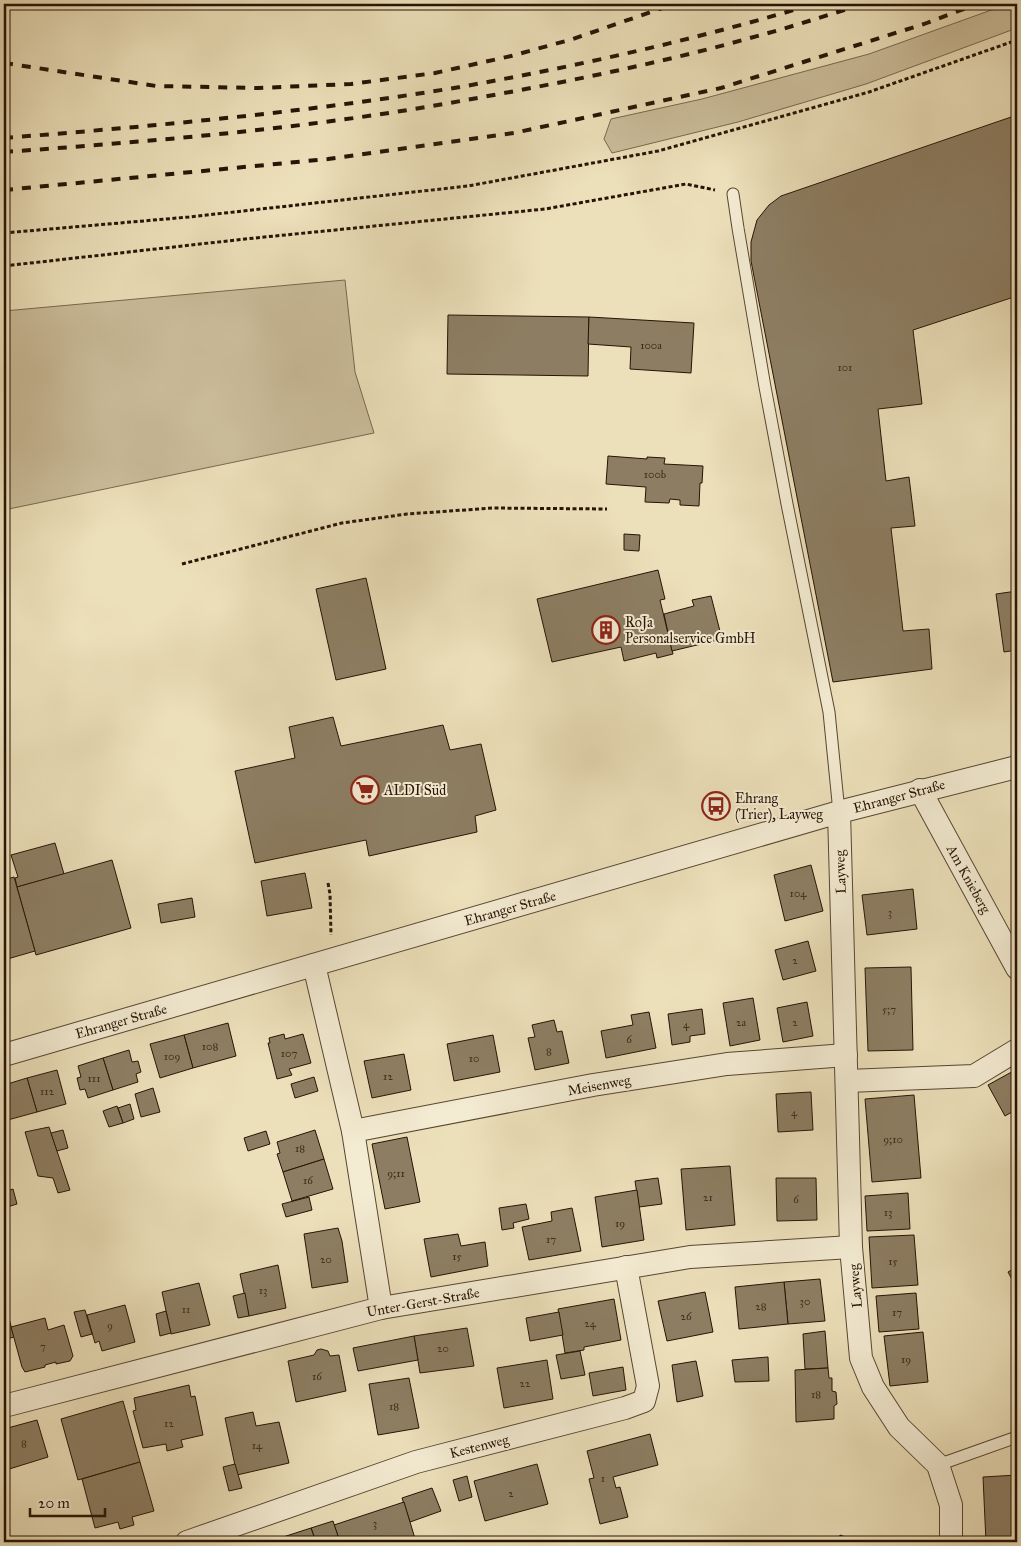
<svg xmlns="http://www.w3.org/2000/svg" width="1021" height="1546" font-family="'IM FELL Great Primer',serif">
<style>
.green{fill:#cbbd9b;stroke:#796850}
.building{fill:#8d7e63;stroke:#271305}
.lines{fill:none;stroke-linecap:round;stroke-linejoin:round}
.lane-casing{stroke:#584632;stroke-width:13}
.street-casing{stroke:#584632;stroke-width:24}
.path{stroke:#271305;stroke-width:3;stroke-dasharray:4 2.5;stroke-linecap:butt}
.lane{stroke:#f3ebd2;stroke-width:11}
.street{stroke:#f3ebd2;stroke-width:22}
.rail{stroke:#271305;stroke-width:4;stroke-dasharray:9 9;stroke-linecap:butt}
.labels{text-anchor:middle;stroke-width:4;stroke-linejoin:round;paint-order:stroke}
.number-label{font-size:11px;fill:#402e1c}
.poi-label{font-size:14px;fill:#271305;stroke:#f3ebd2;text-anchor:start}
.street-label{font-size:14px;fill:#271305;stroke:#f3ebd2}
</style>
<rect width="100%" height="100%" fill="#ece0ba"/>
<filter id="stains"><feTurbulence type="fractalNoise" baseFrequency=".004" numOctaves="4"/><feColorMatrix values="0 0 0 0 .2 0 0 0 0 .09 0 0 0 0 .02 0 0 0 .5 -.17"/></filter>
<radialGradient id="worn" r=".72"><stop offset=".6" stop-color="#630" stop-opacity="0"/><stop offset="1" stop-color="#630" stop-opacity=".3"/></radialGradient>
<!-- green -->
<g class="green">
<polygon points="1008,4 1017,4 1017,28 866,84 738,122 612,153 604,139 611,119 702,99 869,54"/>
<polygon points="345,280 355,372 374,433 4,510 4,311"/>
</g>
<!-- building -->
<g class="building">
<polygon points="1017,115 1017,296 913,330 922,404 878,409 886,481 909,477 915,526 891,528 903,631 929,629 932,669 833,682 751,261 751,242 757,220 769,205 781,196"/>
<polygon points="448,315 589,317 588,376 447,374"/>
<polygon points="589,317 694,323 691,373 630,369 631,347 588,344"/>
<polygon points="608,456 647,459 647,457 665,458 664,464 703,466 702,483 700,483 699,506 680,505 680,500 670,499 669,503 645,502 646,487 606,484"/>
<polygon points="624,534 640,535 639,551 624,550"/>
<polygon points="658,570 665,599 660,600 673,654 657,658 656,653 624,661 621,647 552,662 537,599"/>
<polygon points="366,578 386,669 336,680 316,589"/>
<polygon points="1017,591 1017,650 1004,652 996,594"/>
<polygon points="711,596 722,639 672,651 664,614 694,606 692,600"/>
<polygon points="333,717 341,746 443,725 450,750 481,744 496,810 475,816 477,832 369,856 366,840 255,863 235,771 295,758 289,727"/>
<polygon points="55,843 64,874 17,887 15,878 18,877 11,855"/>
<polygon points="112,860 131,928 36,955 17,887"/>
<polygon points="811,865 823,911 785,921 774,875"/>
<polygon points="305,873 312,908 267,916 261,881"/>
<polygon points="14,877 35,951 4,960 4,880"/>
<polygon points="913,889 917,929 867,935 862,895"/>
<polygon points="192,898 195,917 161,923 158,904"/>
<polygon points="808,941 816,971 783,980 775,950"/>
<polygon points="911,967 913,1050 868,1051 865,968"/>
<polygon points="753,998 760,1040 730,1046 723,1003"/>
<polygon points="807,1002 813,1036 783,1042 777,1008"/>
<polygon points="702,1009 705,1034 690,1036 690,1042 672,1045 668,1014"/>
<polygon points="649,1012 656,1048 606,1058 601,1031 633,1025 631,1015"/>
<polygon points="554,1020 557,1032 562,1031 569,1063 535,1070 528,1038 535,1037 532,1025"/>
<polygon points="228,1023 236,1056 193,1068 184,1035"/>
<polygon points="284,1034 285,1039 303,1034 311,1063 289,1069 292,1075 277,1079 268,1043 270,1043 269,1038"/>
<polygon points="184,1035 193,1068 160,1078 150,1044"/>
<polygon points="493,1035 500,1072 454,1081 447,1044"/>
<polygon points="129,1050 132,1062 138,1061 141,1072 136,1074 138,1082 113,1090 103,1058"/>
<polygon points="404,1054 411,1090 372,1098 364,1061"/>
<polygon points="103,1058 113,1090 88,1098 85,1089 80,1090 77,1078 81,1077 78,1066"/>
<polygon points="1017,1069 1017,1109 1005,1116 988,1085"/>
<polygon points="57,1070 66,1104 37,1112 27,1078"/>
<polygon points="314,1077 318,1091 295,1098 291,1084"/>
<polygon points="27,1078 37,1112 4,1121 4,1085"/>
<polygon points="153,1088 160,1112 141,1117 135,1094"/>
<polygon points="811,1092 813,1130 778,1132 776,1094"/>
<polygon points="914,1095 921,1178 872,1182 865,1099"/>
<polygon points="130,1104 134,1119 123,1123 118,1108"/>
<polygon points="117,1106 123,1123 109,1127 103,1111"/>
<polygon points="49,1127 70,1190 58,1193 53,1178 38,1176 25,1132"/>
<polygon points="63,1130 68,1148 57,1151 51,1133"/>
<polygon points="315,1130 324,1159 283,1172 277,1154 280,1153 277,1142"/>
<polygon points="266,1131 270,1144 248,1151 244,1138"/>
<polygon points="4,1134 9,1153 4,1155"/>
<polygon points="407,1137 420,1202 385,1209 372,1144"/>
<polygon points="324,1159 333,1189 292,1201 283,1172"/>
<polygon points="730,1166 735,1225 686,1230 681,1169"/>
<polygon points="658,1178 662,1204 639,1207 635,1181"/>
<polygon points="776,1178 816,1178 817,1220 777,1221"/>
<polygon points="13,1189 17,1204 4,1208 4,1192"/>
<polygon points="637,1190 644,1240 602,1247 595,1197"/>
<polygon points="908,1193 910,1229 867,1231 865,1196"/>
<polygon points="309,1197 312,1210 286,1217 282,1204"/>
<polygon points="526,1204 529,1219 513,1223 514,1228 502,1230 499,1208"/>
<polygon points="572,1208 581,1251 529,1260 522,1227 552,1221 551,1212"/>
<polygon points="338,1228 342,1241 348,1282 312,1288 304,1234"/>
<polygon points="458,1234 461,1246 485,1242 488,1266 431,1277 424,1239"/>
<polygon points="914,1235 918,1285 872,1288 869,1237"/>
<polygon points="278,1265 286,1308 249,1316 240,1274"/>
<polygon points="1017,1267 1017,1289 1008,1272"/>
<polygon points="820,1279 825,1321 788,1324 784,1282"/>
<polygon points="784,1282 788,1324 739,1329 735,1287"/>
<polygon points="199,1283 210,1325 171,1334 162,1292"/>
<polygon points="705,1292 713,1332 667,1341 658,1301"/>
<polygon points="245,1293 249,1316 238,1318 233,1296"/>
<polygon points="916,1293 919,1329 879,1332 876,1296"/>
<polygon points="614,1299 621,1340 584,1347 584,1350 565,1353 558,1309"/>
<polygon points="125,1305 135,1342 102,1351 99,1341 95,1343 87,1315"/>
<polygon points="85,1310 92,1334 81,1337 74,1312"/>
<polygon points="7,1311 14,1337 4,1340 4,1312"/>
<polygon points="166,1311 171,1333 160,1336 156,1314"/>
<polygon points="559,1312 563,1335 530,1341 526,1318"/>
<polygon points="45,1318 48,1330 64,1325 73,1356 70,1361 56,1364 56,1362 45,1365 45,1367 25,1372 22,1367 11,1327"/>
<polygon points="467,1328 474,1366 420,1373 414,1336"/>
<polygon points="825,1331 828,1368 805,1369 803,1334"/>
<polygon points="923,1332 928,1382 890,1386 884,1336"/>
<polygon points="414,1336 418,1360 358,1371 353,1348"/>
<polygon points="321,1349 328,1351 330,1356 339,1355 346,1391 296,1402 288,1361 314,1355 317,1350"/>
<polygon points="580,1351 585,1375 561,1379 556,1355"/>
<polygon points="768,1357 769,1381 735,1382 732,1360"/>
<polygon points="547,1360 553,1399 504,1408 497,1368"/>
<polygon points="696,1361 703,1396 677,1402 672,1365"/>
<polygon points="623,1367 626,1390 593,1396 589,1373"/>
<polygon points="828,1368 829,1378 832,1378 832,1391 836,1392 837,1404 834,1406 834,1419 796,1422 795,1370"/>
<polygon points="409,1378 419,1428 378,1435 369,1384"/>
<polygon points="189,1385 191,1397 195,1396 203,1435 181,1440 183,1447 167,1451 166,1444 143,1448 133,1411 136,1410 134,1398"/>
<polygon points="123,1401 140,1462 78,1480 61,1419"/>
<polygon points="253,1412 256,1426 279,1422 289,1463 237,1475 225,1418"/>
<polygon points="37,1420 48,1457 6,1470 4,1462 4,1429"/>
<polygon points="650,1434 658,1465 613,1477 616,1488 620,1487 628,1517 600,1524 589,1479 594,1478 587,1451"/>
<polygon points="140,1462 154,1511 132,1517 134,1525 120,1529 118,1522 95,1528 82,1479"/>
<polygon points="235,1464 242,1488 229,1491 223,1467"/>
<polygon points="537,1464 548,1504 485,1521 474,1481"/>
<polygon points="1017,1475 1017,1542 986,1542 983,1477"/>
<polygon points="467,1476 472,1497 459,1501 453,1480"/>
<polygon points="432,1488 441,1511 410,1522 402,1498"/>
<polygon points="404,1502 416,1542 340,1542 334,1525"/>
<polygon points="333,1521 340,1542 316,1542 311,1528"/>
<polygon points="311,1528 316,1542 278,1542 277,1539"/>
<polygon points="840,1535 859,1542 838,1542"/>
</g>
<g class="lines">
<defs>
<g id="lane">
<polyline points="733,194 738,228 765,387 787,504 829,712 839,812"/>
<polyline points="938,1465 1017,1437"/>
</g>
<g id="street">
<polyline points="920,790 1017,968"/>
<polyline points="839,812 851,1247 861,1358 873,1387 899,1427 938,1465 951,1505 951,1542"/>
<polyline points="314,965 353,1131 381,1308"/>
<polyline points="4,1055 839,812 1017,767"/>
<polyline points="847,1081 974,1076 1017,1050"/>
<polyline points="353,1131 593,1085 727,1064 846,1055"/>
<polyline points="4,1406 381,1308 690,1257 851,1247"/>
<polyline points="187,1542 416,1462 625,1408 644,1401 648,1386 626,1267"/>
</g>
</defs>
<!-- lane casing -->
<use href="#lane" class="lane-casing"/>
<!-- street casing -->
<use href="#street" class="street-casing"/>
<!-- path -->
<g class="path">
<polyline points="4,233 189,217 468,186 658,151 869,92 1017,40"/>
<polyline points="4,266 245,239 545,209 686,184 715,190"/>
<polyline points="182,564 342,523 407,514 493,508 607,509"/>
<polyline points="328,883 330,894 331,935"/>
</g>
<!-- lane -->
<use href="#lane" class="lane"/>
<!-- street -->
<use href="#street" class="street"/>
<!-- rail -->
<g class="rail">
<polyline points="4,63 156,86 258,88 351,84 435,73 511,56 573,39 674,4"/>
<path d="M 4,138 C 156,126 309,112 460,87 C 579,66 698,39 814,4"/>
<path d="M 4,152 C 158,141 314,128 466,100 C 561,83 657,64 750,38 C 788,28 825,16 863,4"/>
<polyline points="4,190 328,159 514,133 721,88 924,24 977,4"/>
</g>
</g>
<!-- icons -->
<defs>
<symbol id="building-ring" viewBox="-11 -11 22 22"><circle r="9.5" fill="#f3ebd2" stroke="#8f2418" stroke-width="1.5"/><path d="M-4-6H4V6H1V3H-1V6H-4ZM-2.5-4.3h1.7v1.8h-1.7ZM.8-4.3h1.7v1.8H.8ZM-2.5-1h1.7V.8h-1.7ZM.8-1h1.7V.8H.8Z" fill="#8f2418"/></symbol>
<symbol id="supermarket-ring" viewBox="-11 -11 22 22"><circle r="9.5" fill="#f3ebd2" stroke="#8f2418" stroke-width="1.5"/><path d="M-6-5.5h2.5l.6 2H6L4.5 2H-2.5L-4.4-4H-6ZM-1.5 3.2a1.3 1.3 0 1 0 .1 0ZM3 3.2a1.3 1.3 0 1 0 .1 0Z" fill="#8f2418"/></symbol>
<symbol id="bus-ring" viewBox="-11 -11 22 22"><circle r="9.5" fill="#f3ebd2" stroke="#8f2418" stroke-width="1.5"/><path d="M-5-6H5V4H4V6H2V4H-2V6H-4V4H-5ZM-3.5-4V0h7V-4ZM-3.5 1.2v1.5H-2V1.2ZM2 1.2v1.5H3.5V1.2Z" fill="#8f2418"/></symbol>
</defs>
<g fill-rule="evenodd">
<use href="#building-ring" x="590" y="614" width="32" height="32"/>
<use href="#supermarket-ring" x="349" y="774" width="32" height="32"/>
<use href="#bus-ring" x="700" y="790" width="32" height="32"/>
</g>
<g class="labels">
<!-- number labels -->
<g class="number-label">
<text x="651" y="349">100a</text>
<text x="845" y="371">101</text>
<text x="655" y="478">100b</text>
<text x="798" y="897">104</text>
<text x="890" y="916">3</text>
<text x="795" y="964">2</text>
<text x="889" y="1013">5;7</text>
<text x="741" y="1026">2a</text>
<text x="795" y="1026">2</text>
<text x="686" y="1028">4</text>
<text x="629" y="1043">6</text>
<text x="210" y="1050">108</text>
<text x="549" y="1055">8</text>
<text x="289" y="1057">107</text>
<text x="172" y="1060">109</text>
<text x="474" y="1062">10</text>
<text x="388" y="1080">12</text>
<text x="94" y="1082">111</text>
<text x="47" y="1095">112</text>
<text x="794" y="1116">4</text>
<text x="893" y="1143">9;10</text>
<text x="300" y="1152">18</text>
<text x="396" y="1177">9;11</text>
<text x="308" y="1184">16</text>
<text x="708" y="1201">21</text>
<text x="796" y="1203">6</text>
<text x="888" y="1216">13</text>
<text x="620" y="1227">19</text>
<text x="551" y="1243">17</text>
<text x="457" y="1260">15</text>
<text x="326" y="1263">20</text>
<text x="893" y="1265">15</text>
<text x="263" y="1294">13</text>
<text x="805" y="1305">30</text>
<text x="761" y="1310">28</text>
<text x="186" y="1313">11</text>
<text x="897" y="1316">17</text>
<text x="686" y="1320">26</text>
<text x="590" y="1327">24</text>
<text x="110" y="1329">9</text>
<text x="43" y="1350">7</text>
<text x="443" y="1352">20</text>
<text x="906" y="1363">19</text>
<text x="317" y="1380">16</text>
<text x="525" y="1387">22</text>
<text x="816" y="1398">18</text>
<text x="394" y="1410">18</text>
<text x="169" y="1427">12</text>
<text x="24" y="1447">8</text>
<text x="257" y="1449">14</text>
<text x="603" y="1482">1</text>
<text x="511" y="1497">2</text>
<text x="375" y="1527">3</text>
</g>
<!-- poi labels -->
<g class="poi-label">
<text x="625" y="627">RoJa<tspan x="625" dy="16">Personalservice GmbH</tspan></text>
<text x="384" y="795">ALDI Süd</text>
<text x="735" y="803">Ehrang<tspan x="735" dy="16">(Trier), Layweg</tspan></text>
</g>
<!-- street labels -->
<g class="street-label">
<text transform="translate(899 796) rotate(-15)" y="5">Ehranger Straße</text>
<text transform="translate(840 872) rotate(-92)" y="5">Layweg</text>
<text transform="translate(969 879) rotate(61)" y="5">Am Knieberg</text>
<text transform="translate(510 908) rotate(-16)" y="5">Ehranger Straße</text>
<text transform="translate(121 1021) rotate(-16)" y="5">Ehranger Straße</text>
<text transform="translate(599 1085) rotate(-10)" y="5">Meisenweg</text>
<text transform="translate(855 1286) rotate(-95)" y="5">Layweg</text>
<text transform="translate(423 1302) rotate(-10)" y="5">Unter-Gerst-Straße</text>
<text transform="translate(479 1446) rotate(-14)" y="5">Kestenweg</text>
</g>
</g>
<!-- margin -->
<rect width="1021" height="1546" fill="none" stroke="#ece0ba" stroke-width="20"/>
<rect x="5" y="5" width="1011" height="1536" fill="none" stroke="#271305" stroke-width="2.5"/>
<rect x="10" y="10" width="1001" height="1526" fill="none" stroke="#271305"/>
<!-- scale -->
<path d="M30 1508v8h75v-8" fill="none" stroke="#271305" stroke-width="2.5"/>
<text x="38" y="1508" font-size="15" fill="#271305" stroke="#f3ebd2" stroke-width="4" paint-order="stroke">20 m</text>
<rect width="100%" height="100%" filter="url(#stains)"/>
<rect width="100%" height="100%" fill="url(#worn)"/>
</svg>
